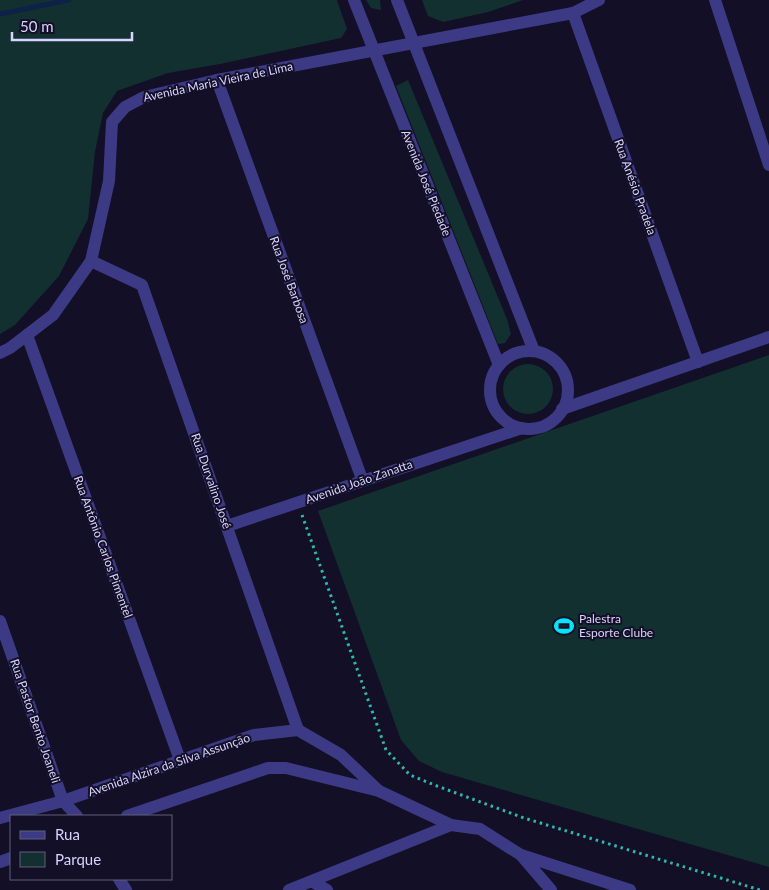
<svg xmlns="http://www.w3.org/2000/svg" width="769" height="890" font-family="Lato,sans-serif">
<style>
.green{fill:#12302f}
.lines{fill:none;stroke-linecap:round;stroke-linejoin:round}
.stream{stroke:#0c2248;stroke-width:5}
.path{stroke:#2fb8b0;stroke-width:3;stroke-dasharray:2.5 4;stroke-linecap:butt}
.street{stroke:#3d3a85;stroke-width:12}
.labels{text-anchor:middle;stroke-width:4;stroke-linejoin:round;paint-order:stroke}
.street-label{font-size:12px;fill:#d9d4ff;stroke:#130f26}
.poi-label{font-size:12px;fill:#d9d4ff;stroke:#130f26;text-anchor:start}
</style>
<rect width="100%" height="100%" fill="#130f26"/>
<!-- green -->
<g class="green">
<polygon points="0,0 337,0 347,29 341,38 220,64 168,73 117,91 103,113 95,152 88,219 59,276 15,325 0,334"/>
<polygon points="366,0 380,0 381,10 371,8"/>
<polygon points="422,0 523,0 488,12 443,22 428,16"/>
<polygon points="408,80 507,319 511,334 505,343 498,344 396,86"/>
<polygon points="769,355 769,867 442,772 419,761 401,740 318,511"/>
<circle cx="528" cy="389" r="25"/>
</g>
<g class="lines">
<!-- stream -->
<polyline class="stream" points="0,14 69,0"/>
<!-- path -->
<polyline class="path" points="302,515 386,750 410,775 437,786 524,818 760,890"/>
<!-- street -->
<g class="street">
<polyline points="354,0 499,365"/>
<polyline points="397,0 534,351"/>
<polyline points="715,0 769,165"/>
<polyline points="573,13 698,362"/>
<polyline points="217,80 362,479"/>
<polyline points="91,261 142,285 298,730"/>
<polyline points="27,335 180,760"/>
<circle cx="529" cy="390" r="39"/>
<polyline points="0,353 10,348 53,315 91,261 109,181 112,122 125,107 144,97 217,80 573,13 599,0"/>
<polyline points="562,409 769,337"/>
<polyline points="227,526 522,428"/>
<polyline points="0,621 63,801 77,816"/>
<polyline points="127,816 268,768 286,768 379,791 451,825 480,829 521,855 630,890"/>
<polyline points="0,818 63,801 254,735 298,730 341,755 379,791"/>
<polyline points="521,855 551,890"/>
<polyline points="0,862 11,858"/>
<polyline points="119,879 126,890"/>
<polyline points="313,882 327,890"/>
<polyline points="289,890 451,825"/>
</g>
</g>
<!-- icons -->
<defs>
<symbol id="stadium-bare" viewBox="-9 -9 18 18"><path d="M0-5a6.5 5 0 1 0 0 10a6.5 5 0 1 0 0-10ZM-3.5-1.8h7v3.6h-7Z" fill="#00e5ff" stroke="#130f26" stroke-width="2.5" paint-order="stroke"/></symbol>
</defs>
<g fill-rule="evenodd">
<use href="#stadium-bare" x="550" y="612" width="28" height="28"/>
</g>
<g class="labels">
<!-- street labels -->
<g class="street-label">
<text transform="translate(218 82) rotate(-12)" y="4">Avenida Maria Vieira de Lima</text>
<text transform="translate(426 183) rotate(68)" y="4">Avenida José Piedade</text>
<text transform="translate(635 187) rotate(70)" y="4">Rua Anésio Pradela</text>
<text transform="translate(289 280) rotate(70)" y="4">Rua José Barbosa</text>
<text transform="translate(211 481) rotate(71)" y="4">Rua Durvalino José</text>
<text transform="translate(359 482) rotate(-19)" y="4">Avenida João Zanatta</text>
<text transform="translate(103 547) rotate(70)" y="4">Rua Antônio Carlos Pimentel</text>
<text transform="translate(35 721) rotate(71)" y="4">Rua Pastor Bento Joaneli</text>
<text transform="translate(169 765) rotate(-19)" y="4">Avenida Alzira da Silva Assunção</text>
</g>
<!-- poi labels -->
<g class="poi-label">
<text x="579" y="623">Palestra<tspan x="579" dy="14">Esporte Clube</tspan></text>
</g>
</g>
<!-- legend -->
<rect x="10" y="815" width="162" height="65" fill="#130f26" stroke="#625e7d"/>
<rect x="20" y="831" width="25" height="8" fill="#3d3a85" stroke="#625e7d"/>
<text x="55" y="840" font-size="15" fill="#d9d4ff">Rua</text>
<rect x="20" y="852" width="25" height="15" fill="#12302f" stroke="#625e7d"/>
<text x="55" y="865" font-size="15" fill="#d9d4ff">Parque</text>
<!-- scale -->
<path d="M12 32v8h120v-8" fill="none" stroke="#d9d4ff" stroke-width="2.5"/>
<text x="20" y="32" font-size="15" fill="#d9d4ff" stroke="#130f26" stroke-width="4" paint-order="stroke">50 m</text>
</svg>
